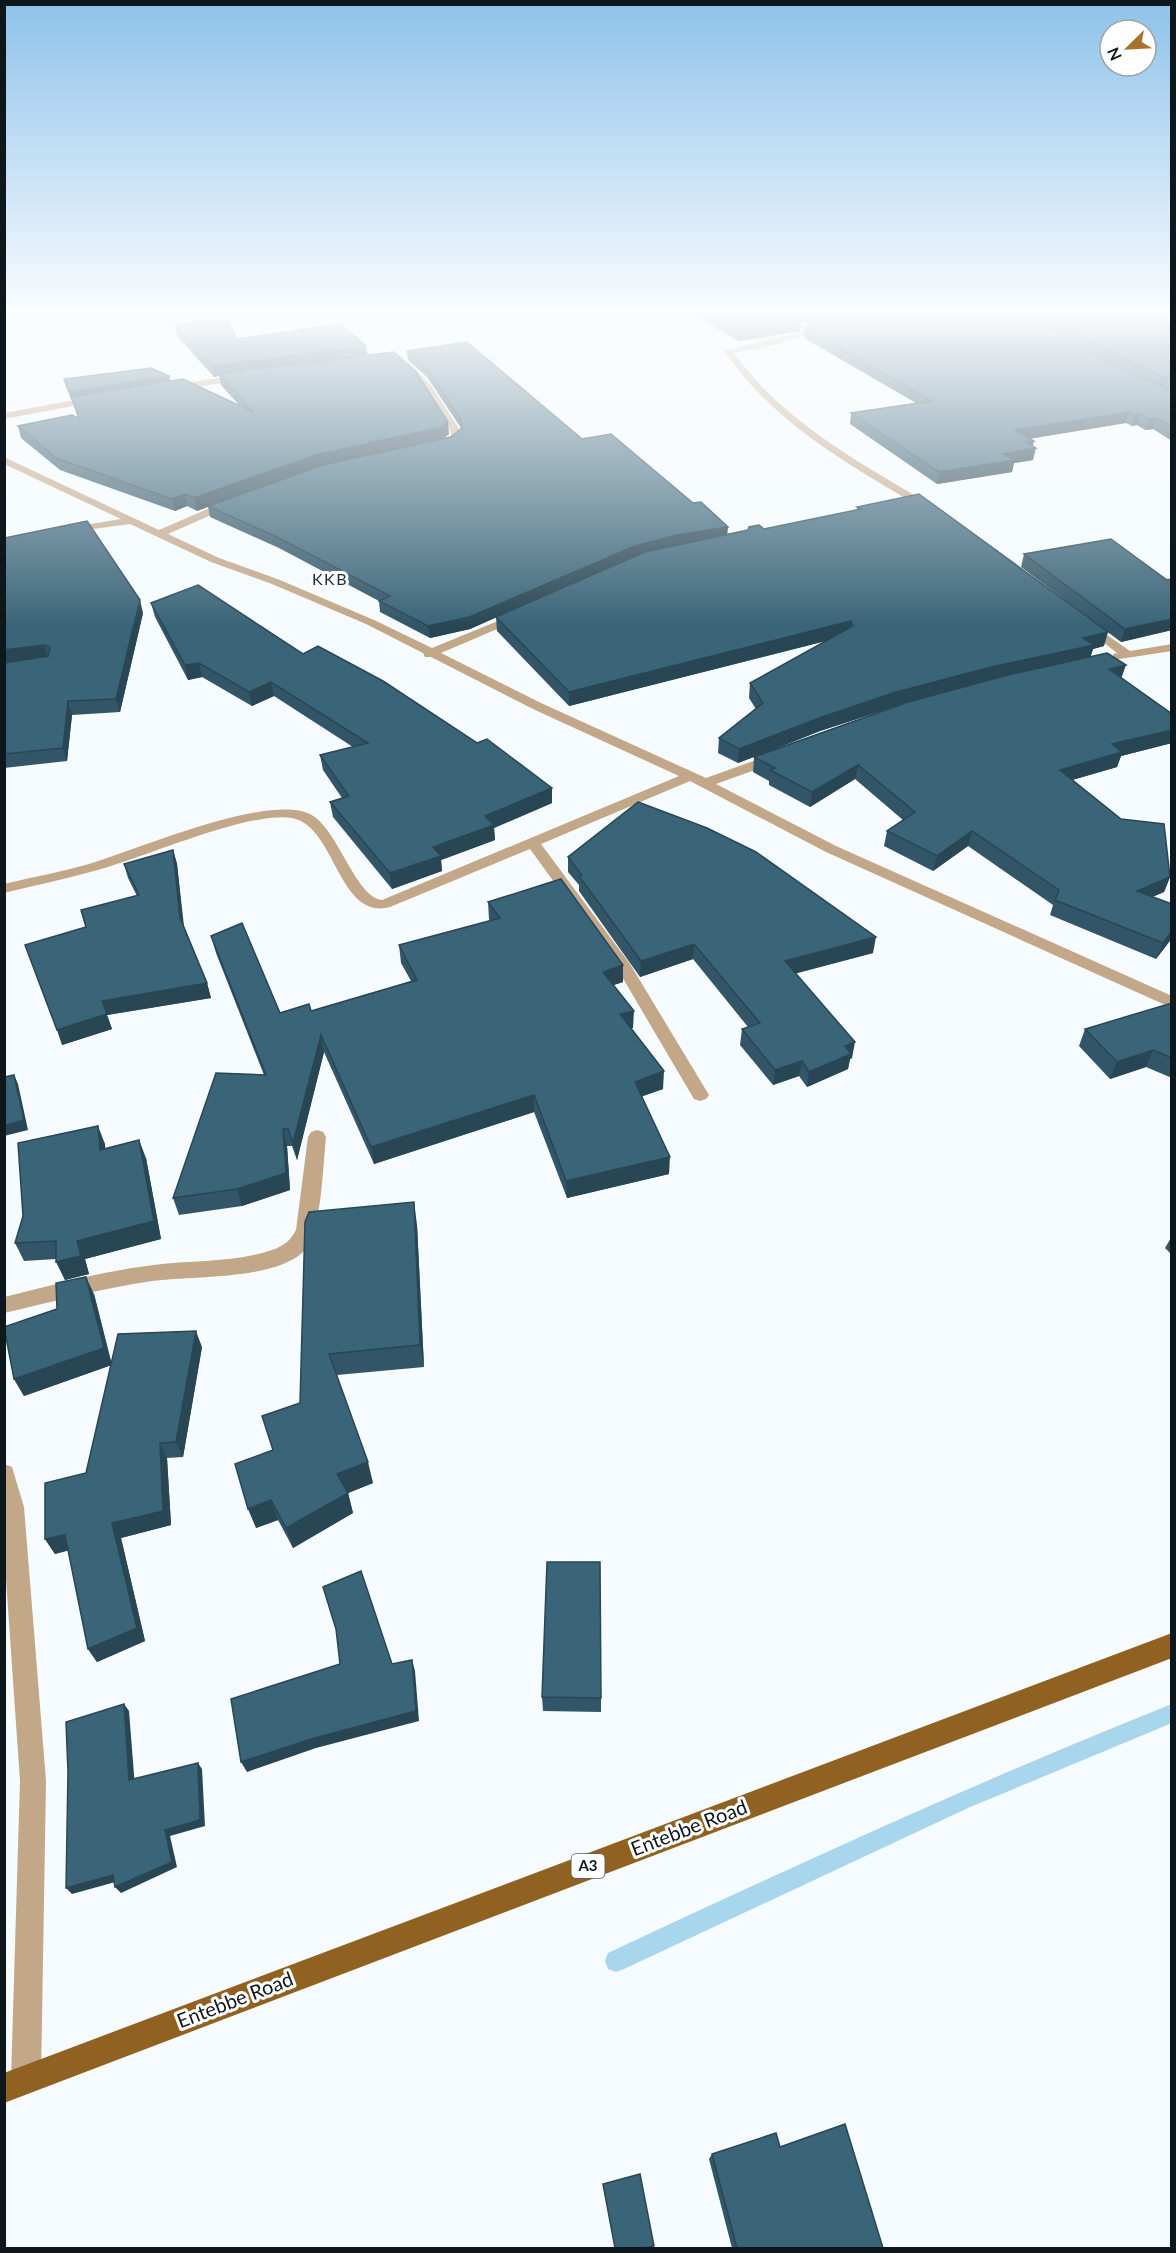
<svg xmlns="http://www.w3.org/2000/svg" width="1176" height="2253" font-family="Lato,sans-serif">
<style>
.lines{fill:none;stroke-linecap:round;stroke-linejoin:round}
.stream{fill:#a8d6ed;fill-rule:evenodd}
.minor{fill:#c2a788;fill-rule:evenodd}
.primary{fill:#906120;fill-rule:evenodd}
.wall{fill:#325667;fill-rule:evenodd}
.shaded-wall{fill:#294654}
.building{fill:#3a6478;stroke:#294654;stroke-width:1.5}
.labels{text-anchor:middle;stroke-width:6;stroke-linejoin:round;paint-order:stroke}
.shield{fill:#fff;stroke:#565d60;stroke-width:1.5}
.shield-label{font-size:15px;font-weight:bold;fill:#0d171c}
.far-quarter-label{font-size:16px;letter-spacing:1.5px;fill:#172f3a;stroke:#fff}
.near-street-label{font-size:20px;fill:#0d171c;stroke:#fff}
</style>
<rect width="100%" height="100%" fill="#f5fbfe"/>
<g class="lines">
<!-- stream -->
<path class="stream" d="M 1172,1704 L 1172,1723 L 968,1808 L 624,1969 L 616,1972 L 608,1969 L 605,1961 L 608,1953 C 794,1866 981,1780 1172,1704 Z"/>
<!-- minor -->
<g class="minor">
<path d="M 775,314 L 781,314 L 818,331 L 775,345 L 734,353 C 785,424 861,463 934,507 L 934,511 L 926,511 C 850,464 778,428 725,352 L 726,350 L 807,331 L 775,318 Z"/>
<polygon points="404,363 410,363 432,387 460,430 461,436 450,445 438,448 433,445 451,435 450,430 426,390 404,367"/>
<polygon points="245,374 249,377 248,379 171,391 167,388 171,385"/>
<polygon points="97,396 101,399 100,401 4,419 4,413"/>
<path d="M 4,457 L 159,530 L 228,500 L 236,500 L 236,504 L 168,534 L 219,558 L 280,580 L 374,620 L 432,648 L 515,614 L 523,614 L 523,618 L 441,653 L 541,703 L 706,778 L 770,755 L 780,755 L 782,758 L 780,761 L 716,784 L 836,846 L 1172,996 L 1172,1008 L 826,852 L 690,781 L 541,844 L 630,964 L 709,1095 L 706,1099 L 700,1101 L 694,1099 L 618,970 L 530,849 L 390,907 C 338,921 336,826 292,818 C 252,811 154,853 111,866 C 76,877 40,884 4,893 L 4,884 C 33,877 61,872 89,864 C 136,850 268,793 310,814 C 338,828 355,897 382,900 L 679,776 L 533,709 L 431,657 L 425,657 L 423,653 L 366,624 L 272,584 L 211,562 L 130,524 L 63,533 L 62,531 L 67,528 L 121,519 L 4,464 Z"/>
<polygon points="1088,622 1130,651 1172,644 1172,651 1113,660 1113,654 1117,653 1084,627 1084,623"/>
<path d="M 317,1130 L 323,1132 L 326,1137 C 323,1163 322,1235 303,1252 C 273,1280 192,1276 152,1281 C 102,1288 53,1302 4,1313 L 4,1297 C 54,1285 103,1271 154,1265 C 194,1260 234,1263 272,1250 C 284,1246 291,1240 296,1230 L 308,1137 L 311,1132 Z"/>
<polygon points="4,1464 12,1467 24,1507 46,1781 41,2079 37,2090 26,2094 15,2090 11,2079 20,1781 4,1551"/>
</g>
<!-- primary -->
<polygon class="primary" points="1172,1633 1172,1658 4,2103 4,2073"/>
</g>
<!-- wall -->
<g class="wall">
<path d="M 688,311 L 1172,311 L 1172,441 L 1153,429 L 1145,430 L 1137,425 L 1132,426 L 1126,423 L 1029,439 L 1034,441 L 1032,446 L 1033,460 L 1014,463 L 1012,472 L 937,484 L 850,424 L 851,413 L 916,403 L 804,338 L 805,328 L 812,326 L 801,321 L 800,331 L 738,341 ZM 1057,333 L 1108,362 L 1103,360 Z"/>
<path d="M 175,325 L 237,339 L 368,355 L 449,434 L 444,438 L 451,437 L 461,428 L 427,377 L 408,360 L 407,351 L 582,439 L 727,534 L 764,529 L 857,510 L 857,507 L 1104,646 L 1093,649 L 1090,657 L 1172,714 L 1172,743 L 1121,756 L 1117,767 L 1072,780 L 1170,877 L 1164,892 L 1152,897 L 1172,938 L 1156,959 L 1050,915 L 1053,905 L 968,846 L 933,871 L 884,846 L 887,831 L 903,820 L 855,779 L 810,807 L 769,785 L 769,781 L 753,772 L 754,757 L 738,763 L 718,753 L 719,738 L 756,709 L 749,698 L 750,683 L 826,641 L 569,706 L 497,631 L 496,617 L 470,629 L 430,638 L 380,612 L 379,601 L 279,548 L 210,517 L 208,506 L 197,511 L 187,506 L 175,511 L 60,470 L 21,438 L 18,426 L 78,419 L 72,399 L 71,399 L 64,379 L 169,376 L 170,381 L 239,405 L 221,385 L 219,376 L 214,377 L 177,336 ZM 894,707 L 763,754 L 820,731 Z"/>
<polygon points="4,538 143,613 120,712 72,715 67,761 4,768"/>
<polygon points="1024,554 1167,580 1172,579 1172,630 1121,642 1021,567"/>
<polygon points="151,603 303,654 552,803 494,828 495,840 441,860 442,871 392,889 333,817 330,802 342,798 323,770 320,755 353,747 274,696 252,706 202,677 188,680 155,617"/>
<polygon points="173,850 177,864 184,926 207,983 211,998 107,1015 112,1029 62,1045 86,927 137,896 128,878 124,864"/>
<polygon points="568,857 873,953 795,973 852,1058 850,1059 848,1069 807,1087 799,1076 773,1085 740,1045 742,1029 748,1027 693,959 640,977 579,891 579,885 568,872"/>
<polygon points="488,902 623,965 623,982 613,985 633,1028 631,1028 663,1089 642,1096 669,1174 567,1198 534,1112 374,1164 324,1052 297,1160 292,1146 287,1146 290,1190 242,1206 179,1215 173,1198 264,1075 216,953 211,936 280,1013 311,1011 411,981 401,963 399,945 490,921 489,919"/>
<polygon points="1172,1003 1172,1078 1146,1067 1110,1079 1079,1046 1085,1029"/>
<polygon points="105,1144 105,1148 146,1158 161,1239 85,1259 89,1274 65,1280 56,1259 24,1261 15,1243"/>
<polygon points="305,1222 417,1225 424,1367 337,1375 373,1483 348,1493 353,1513 293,1548 278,1520 256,1528 273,1450 300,1403"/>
<polygon points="1172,1236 1172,1255 1165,1248"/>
<polygon points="94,1294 111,1362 202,1347 183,1457 167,1458 171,1525 121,1538 145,1641 97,1662 88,1649 68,1550 55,1554 45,1539 86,1473 111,1365 24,1396 14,1379 57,1309"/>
<polygon points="542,1697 601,1698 601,1712 543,1711"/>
<polygon points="780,2147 883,2248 732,2248 709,2159 712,2154"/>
</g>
<!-- shaded-wall -->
<g class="shaded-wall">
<polygon points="801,320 800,331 738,341 739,330"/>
<polygon points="366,346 368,357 219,374 219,376 214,377 212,366"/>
<polygon points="169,376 170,383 71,399 69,392"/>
<polygon points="1130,412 1126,423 1013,441 1015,430"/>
<polygon points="1141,414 1137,425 1132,426 1135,415"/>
<polygon points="1156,418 1153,429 1145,430 1148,419"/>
<polygon points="448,422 449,434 443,439 318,467 197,511 194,498 316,455"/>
<polygon points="1034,441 1032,449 1036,448 1033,460 1014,463 1012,472 937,484 939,472 1003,454 1026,442"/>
<polygon points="185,494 187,506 175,511 172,499"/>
<polygon points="728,527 727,538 635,557 470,629 430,638 428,626 635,546 677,535"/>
<polygon points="140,600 143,613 120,712 116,699"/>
<polygon points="1172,619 1172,630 1121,642 1125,629"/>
<polygon points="851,621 849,635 569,706 569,692"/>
<polygon points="1108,632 1104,646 1093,649 1090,659 890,708 820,731 738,763 739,749 822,717 893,693 1083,638"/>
<polygon points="44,645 48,658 4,664 4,650"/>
<polygon points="199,663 202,677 188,680 185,665"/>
<polygon points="1126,665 1121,679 1109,669"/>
<polygon points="271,682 274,696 252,706 249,692"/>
<polygon points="68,701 72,715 67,761 63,748"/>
<polygon points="1172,730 1172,743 1121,756 1117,767 1055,785 1060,770 1112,744"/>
<polygon points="858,765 855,779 810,807 812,792"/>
<polygon points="552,788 552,803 494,828 495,840 441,860 442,871 392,889 390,873 485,816"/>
<polygon points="972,831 968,846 933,871 937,856"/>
<polygon points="173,850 177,864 184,932 180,918"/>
<polygon points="1170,877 1164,892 1131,906 1137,891"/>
<polygon points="1172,931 1172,938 1156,959 1163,943"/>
<polygon points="876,937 873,953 783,977 785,961"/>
<polygon points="694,944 693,959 640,977 641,961"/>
<polygon points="623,965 623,982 602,989 603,972"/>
<polygon points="207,983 211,998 107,1015 112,1029 62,1045 57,1030 102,1001"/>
<polygon points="634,1011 633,1028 620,1031 620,1014"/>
<polygon points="321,1035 324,1052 297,1160 293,1143"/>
<polygon points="855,1042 852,1058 850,1059 848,1069 807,1087 809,1072 845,1046"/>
<polygon points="1153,1050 1146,1067 1110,1079 1117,1062"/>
<polygon points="802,1061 799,1076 773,1085 775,1070"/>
<polygon points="664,1071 663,1089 635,1099 635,1082"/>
<polygon points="14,1075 18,1084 28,1130 4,1136 4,1126"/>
<polygon points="534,1095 534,1112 374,1164 371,1147"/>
<polygon points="98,1126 105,1144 107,1168 100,1150"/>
<polygon points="283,1129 287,1146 290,1190 242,1206 237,1189"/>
<polygon points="139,1140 146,1158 161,1239 85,1259 89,1274 65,1280 56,1262 77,1241"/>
<polygon points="670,1157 669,1174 567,1198 566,1181"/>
<polygon points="414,1202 417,1225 424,1367 420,1345"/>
<polygon points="86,1277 94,1294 112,1365 24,1396 14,1379"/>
<polygon points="196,1331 202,1347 183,1457 176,1442"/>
<polygon points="160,1443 167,1458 171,1525 121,1538 145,1641 97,1662 88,1649 112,1523"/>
<polygon points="368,1462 373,1483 343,1495 337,1474"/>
<polygon points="348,1493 353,1513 293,1548 286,1528"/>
<polygon points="271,1500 278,1520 256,1528 248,1509"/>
<polygon points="65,1535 74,1549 55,1554 45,1539"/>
<polygon points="412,1660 415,1671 419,1721 316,1748 247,1772 241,1762"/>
<polygon points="124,1704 129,1711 135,1787 129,1780"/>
<polygon points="198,1763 202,1769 205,1826 170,1836 177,1867 121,1893 115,1887 165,1830"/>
<polygon points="113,1875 119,1881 72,1894 66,1888"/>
</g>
<!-- building -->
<g class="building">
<polygon points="705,311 777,311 801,320 739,330"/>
<polygon points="802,311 1019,311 1103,360 1172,391 1172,427 1156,418 1148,419 1141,414 1135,415 1130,412 1015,430 1034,441 1026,442 1036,448 1003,454 1015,460 939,472 851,413 932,401 805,328 820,323 820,319"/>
<polygon points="1038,311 1172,311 1172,381 1111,352"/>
<polygon points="227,319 237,339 341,324 366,346 212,366 175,325"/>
<polygon points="467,342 582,439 611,434 693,503 701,502 728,527 677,535 635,546 469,617 428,626 379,601 390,596 277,537 208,506 323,465 451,437 462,428 461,419 426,367 407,351"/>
<polygon points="394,352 416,372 448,422 442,427 316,455 194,498 185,494 172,499 56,458 18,426 72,415 80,419 71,397 183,379 253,412 219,374"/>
<polygon points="151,368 169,376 69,392 64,379"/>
<polygon points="919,494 1108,632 1083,638 1094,645 991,667 893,693 822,717 739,749 719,738 763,703 750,683 853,626 851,621 569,692 496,617 645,552 748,530 749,527 759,525 764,529 861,509 857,507"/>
<polygon points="87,521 140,600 116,699 68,701 63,748 4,754 4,663 48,656 50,647 44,645 4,650 4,538"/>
<polygon points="1111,539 1167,580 1172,579 1172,619 1125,629 1024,554"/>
<polygon points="198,585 303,654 318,646 383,681 477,743 487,739 552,788 485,816 494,825 433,847 441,856 390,873 330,802 349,796 320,755 368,743 271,682 249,692 199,663 185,665 151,603"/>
<polygon points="1107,653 1126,665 1109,669 1172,714 1172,730 1112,744 1122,752 1060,770 1121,819 1164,824 1170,877 1137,891 1172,904 1172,931 1163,943 1055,900 1059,890 972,831 937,856 887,831 915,812 858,765 812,792 770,770 775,768 754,757 908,702 1008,675"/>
<polygon points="638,802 707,828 756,852 876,937 785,961 855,1042 845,1046 851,1054 809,1072 802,1061 775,1070 742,1029 760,1023 694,944 641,961 579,876 582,875 568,857"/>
<polygon points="173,850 180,918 207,983 102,1001 107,1014 57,1030 25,945 86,927 81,910 139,895 124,864"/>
<polygon points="561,879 623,965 603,972 634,1011 620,1014 664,1071 635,1082 670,1157 566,1181 534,1095 371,1147 321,1035 293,1143 288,1129 283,1129 286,1173 237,1189 173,1198 216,1073 266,1075 211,936 242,923 280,1013 309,1004 311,1011 417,980 399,945 500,918 488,902"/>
<polygon points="1172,1003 1172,1058 1153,1050 1117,1062 1085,1029"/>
<polygon points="14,1075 24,1120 4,1126 4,1077"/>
<polygon points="98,1126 100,1150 139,1140 154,1221 77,1241 81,1256 56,1262 56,1241 15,1243 23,1216 18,1143"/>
<polygon points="414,1202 420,1345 329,1354 368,1462 337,1474 348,1493 286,1528 271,1500 248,1509 235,1464 273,1450 262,1416 300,1403 305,1222 309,1212"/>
<polygon points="86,1277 104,1348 14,1379 4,1327 57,1309 56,1283"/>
<polygon points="196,1331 176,1442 160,1443 163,1511 112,1523 137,1628 88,1649 65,1535 45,1539 45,1483 86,1473 118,1334"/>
<polygon points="547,1562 600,1562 601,1698 542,1697"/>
<polygon points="361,1571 392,1664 412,1660 416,1711 311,1739 241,1762 231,1699 340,1664 336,1629 323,1587"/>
<polygon points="124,1704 129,1780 198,1763 200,1820 165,1830 172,1862 115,1887 113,1875 66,1888 68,1772 66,1722"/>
<polygon points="845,2124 883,2248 737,2248 712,2154 776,2133 780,2147"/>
<polygon points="640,2174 654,2246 645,2248 615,2248 603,2184"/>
</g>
<!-- sky -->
<linearGradient id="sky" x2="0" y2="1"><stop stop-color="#8ec2ea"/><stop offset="0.5" stop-color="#fafdff"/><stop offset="1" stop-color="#fafdff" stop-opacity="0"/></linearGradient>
<rect width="1176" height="626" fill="url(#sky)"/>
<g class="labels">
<!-- shield labels -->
<rect class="shield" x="571.5" y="1854" width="33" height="24" rx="4.5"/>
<g class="shield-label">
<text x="588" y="1871">A3</text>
</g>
<!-- far-quarter labels -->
<g class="far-quarter-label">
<text x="330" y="585">KKB</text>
</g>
<!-- near-street labels -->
<g class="near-street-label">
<text transform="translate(689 1828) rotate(-21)" y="7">Entebbe Road</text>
<text transform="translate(235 2000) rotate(-21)" y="7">Entebbe Road</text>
</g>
</g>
<!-- border -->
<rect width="1176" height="2253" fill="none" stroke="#0d171c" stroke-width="12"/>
<!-- north arrow -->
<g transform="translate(1128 48) rotate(246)"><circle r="28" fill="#ffffff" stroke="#9ea2a4" stroke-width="1.5"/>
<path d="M0-4.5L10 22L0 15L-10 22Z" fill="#a7732c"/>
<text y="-9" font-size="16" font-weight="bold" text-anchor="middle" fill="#0d171c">N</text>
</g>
</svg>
